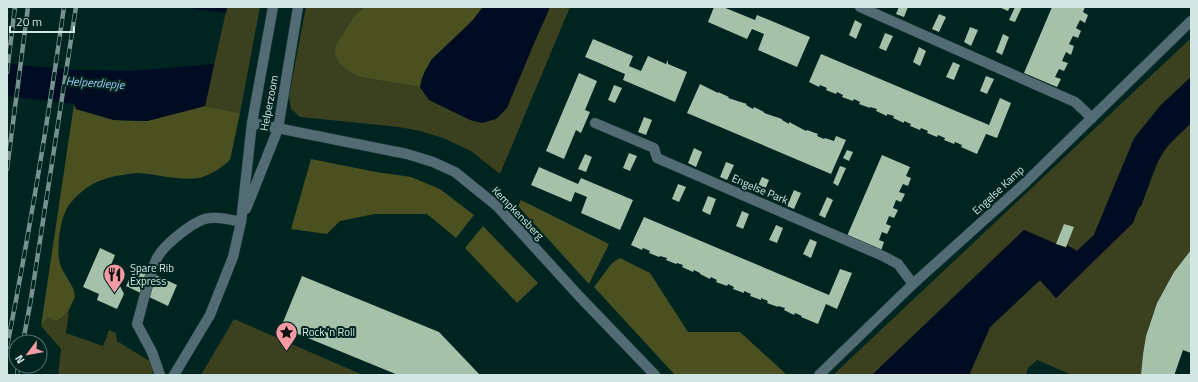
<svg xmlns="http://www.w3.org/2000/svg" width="1198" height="382" font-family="'Titillium Web',sans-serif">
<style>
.green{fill:#3b401f}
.forest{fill:#4a5020}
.water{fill:#000c22}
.building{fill:#a6c1aa}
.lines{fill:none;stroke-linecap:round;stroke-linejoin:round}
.minor-casing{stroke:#1d403c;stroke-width:11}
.minor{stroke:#536c74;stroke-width:10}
.rail-casing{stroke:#76928e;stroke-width:4.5}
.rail{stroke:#002521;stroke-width:3;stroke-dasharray:9;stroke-linecap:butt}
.labels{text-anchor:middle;stroke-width:4;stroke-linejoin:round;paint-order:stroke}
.street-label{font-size:11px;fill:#d2e6e3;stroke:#002521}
.poi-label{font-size:11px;fill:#d2e6e3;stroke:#002521;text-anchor:start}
.water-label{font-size:12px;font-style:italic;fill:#9dc6f5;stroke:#002521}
</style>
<rect width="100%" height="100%" fill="#002521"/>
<!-- green -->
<g class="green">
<polygon points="227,7 260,7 240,113 205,106"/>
<polygon points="306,7 365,7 355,15 336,44 359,77 420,87 429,100 535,41 550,7 570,7 500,174 471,151 443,138 420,131 399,127 300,117 291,109 289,96"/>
<polygon points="1191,38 1191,77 1160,106 1134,138 1094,235 1077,251 1067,245 1066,248 1024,230 872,375 833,375"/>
<polygon points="1191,123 1191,250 1174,272 1157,303 1146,336 1143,354 1141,375 1072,375 1037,360 1028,368 1026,375 969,375 990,327 1040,280 1056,298 1141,206 1158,162 1164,151 1171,142"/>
<polygon points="69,312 66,333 103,346 109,330 116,333 117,341 151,362 153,372 152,375 58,375 61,349 41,326 48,316 63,317"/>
<polygon points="234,319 363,375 201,375"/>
</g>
<!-- forest -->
<g class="forest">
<polygon points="365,7 483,7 473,20 425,70 420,87 359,77 347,70 339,63 335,55 336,44 355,15"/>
<path d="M 74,104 L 76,109 L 114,120 L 147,121 L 205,106 L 240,113 L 230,160 C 221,168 211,175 199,178 C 178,181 158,174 138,173 C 133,173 128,174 123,175 C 100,178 84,186 69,205 C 60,217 56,249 60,264 C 63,275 75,285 75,297 C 74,299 72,303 71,305 C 68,314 64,317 55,321 L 48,317 L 41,326 Z"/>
<polygon points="311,159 376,172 411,177 440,189 474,215 456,238 427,214 375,214 340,221 327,234 291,229"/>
<polygon points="521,200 609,244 589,284 518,206"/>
<polygon points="483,226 538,283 517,303 465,248"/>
<polygon points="620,258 650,273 688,332 740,332 786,374 675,375 594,287 612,263"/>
</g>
<!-- water -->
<g class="water">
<polygon points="182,7 227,7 226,13"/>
<polygon points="483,7 550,7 535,41 507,108 496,119 482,123 470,120 429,100 420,87 422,78 431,60 473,20"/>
<polygon points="7,64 78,70 132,71 214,64 205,106 147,121 114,120 76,109 74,104 7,96"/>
<path d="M 1191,77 L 1191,123 C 1182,132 1172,140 1164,151 C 1153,166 1148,188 1141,206 L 1139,207 L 1133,223 L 1056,298 L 1040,280 L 990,327 L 969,375 L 872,375 L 1024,230 L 1066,248 L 1067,245 L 1077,251 L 1094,235 L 1134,139 L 1160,106 Z"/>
</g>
<!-- building -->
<g class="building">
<polygon points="714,7 723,7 755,20 757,15 810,37 797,67 758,50 764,34 752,29 747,39 708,22"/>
<polygon points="899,7 908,7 904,17 896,14"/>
<polygon points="999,7 1010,7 1008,11"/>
<polygon points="1015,7 1022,7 1015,22 1009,20"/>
<polygon points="1052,7 1085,7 1083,12 1088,15 1085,23 1080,20 1076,28 1081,31 1078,38 1073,36 1069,44 1074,46 1071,55 1066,52 1062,61 1068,63 1064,71 1059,69 1055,77 1061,79 1057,87 1024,73"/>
<polygon points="939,14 946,17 939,32 932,29"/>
<polygon points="855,20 862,24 856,39 849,35"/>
<polygon points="970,27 978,30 971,46 964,42"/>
<polygon points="885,33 893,36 886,51 879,48"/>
<polygon points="1003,34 1009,37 1002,55 996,52"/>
<polygon points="593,39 633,56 629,66 641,71 648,56 666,64 668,60 668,64 687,72 675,102 623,80 625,74 585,57"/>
<polygon points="919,47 926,51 920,66 913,62"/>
<polygon points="821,54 989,125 1000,98 1011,103 997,138 986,134 977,154 961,147 962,145 955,142 954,144 944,140 945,138 938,135 937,137 927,133 928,131 921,128 920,130 910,126 911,124 904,121 904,123 893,118 894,116 887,114 887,116 876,111 877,109 870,107 870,108 859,104 860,102 854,99 853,101 842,97 843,95 837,92 836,94 826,90 827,88 820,85 819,87 809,82"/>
<polygon points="953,62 960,65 954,80 946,77"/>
<polygon points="579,73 597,81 585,110 590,112 581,133 576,130 564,159 546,151"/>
<polygon points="986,76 994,79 987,94 980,91"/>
<polygon points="700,84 718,93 718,92 729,97 728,98 747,104 746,105 753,109 754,107 764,112 764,113 782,119 782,120 789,124 789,122 806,131 807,130 818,134 817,136 824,139 825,138 834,141 836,136 846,140 831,174 687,113"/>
<polygon points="614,85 622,88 615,103 608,100"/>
<polygon points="644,117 652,120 646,135 638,132"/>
<polygon points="694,148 702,152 696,167 688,163"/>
<polygon points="847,150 853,152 849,161 843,158"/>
<polygon points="629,153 637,156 630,171 623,168"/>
<polygon points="585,154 592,157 586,172 578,169"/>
<polygon points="882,155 910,167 906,176 911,178 908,186 903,184 899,192 905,194 901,202 896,200 893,208 898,210 894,218 889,216 886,224 891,226 887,234 882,232 879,240 884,242 881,251 847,236"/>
<polygon points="726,162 734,165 727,180 720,177"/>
<polygon points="840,166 846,168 838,186 833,183"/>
<polygon points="539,167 578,184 581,178 633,200 620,230 581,213 587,197 575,192 571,202 531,185"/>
<polygon points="762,177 769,180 763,195 755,192"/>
<polygon points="678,184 686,187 679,202 672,199"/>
<polygon points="794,190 801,193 794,209 787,206"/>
<polygon points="708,196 716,199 710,215 702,211"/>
<polygon points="827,197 833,200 825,218 819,215"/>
<polygon points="742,211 749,214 743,229 736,226"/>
<polygon points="644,217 829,295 840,269 852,273 837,309 826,304 818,324 801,317 802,316 795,313 794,315 784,310 785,308 778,306 778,307 767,303 768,301 761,298 761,300 750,296 751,294 744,291 744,293 733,289 734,287 728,284 727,286 716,282 717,280 711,277 710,279 700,274 700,273 694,270 693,272 682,267 683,265 677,263 676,264 666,260 667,258 660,256 659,257 649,253 650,251 643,248 642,250 631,245"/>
<polygon points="1064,224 1074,227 1066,247 1056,244"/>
<polygon points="776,225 783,228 777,243 769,240"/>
<polygon points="810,239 817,242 811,258 803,254"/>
<polygon points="100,248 115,255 111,265 125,271 119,284 124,294 117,309 97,300 99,294 83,287"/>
<polygon points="1191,250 1191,353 1183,350 1175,373 1175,375 1141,375 1143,354 1146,336 1157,303 1174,272"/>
<polygon points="136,266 177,285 168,306 126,286"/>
<polygon points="302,276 439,332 480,375 398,375 281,327"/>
</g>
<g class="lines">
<defs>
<g id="minor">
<polyline points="860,7 1075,102 1092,118"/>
<polyline points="252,123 407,154 433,162 455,172 497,206 579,296 655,375"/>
<polyline points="595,123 654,148 657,158 883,256 898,264 913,284"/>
<polyline points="246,209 278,129 298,7"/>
<path d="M 160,375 L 152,352 L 137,324 C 143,303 148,280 156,260 C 162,246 196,218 211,218 C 221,217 231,220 241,222"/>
<polyline points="174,375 210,315 233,257 241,222 252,123 273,7"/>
<polyline points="819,375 913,284 1024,184 1191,21"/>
</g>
</defs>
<!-- minor casing -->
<use href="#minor" class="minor-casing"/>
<!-- minor -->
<use href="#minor" class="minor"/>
<defs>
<g id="rail">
<polyline points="7,72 15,7"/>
<polyline points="7,169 28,7"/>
<polyline points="23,342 31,299 76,7"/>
<path d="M 7,347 C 29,234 48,121 64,7"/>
<polyline points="17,375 18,366"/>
</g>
</defs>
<!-- rail casing -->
<use href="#rail" class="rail-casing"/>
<!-- rail -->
<use href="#rail" class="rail"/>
</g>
<!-- icons -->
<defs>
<symbol id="restaurant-pin" viewBox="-11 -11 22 30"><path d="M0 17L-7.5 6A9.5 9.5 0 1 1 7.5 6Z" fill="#f49aa2" stroke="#002521"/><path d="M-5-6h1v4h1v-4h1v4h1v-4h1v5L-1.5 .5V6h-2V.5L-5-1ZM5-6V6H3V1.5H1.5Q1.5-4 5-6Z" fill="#111"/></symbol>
<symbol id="sight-pin" viewBox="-11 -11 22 30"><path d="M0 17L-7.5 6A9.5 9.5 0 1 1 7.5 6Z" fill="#f49aa2" stroke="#002521"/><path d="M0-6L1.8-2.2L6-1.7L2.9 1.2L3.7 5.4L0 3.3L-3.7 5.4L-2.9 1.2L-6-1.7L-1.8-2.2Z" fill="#111"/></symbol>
</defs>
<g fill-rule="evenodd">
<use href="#restaurant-pin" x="102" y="262" width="25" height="34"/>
<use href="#sight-pin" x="274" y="320" width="25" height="34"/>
</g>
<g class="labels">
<!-- street labels -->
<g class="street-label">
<text transform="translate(269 103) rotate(-79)" y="4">Helperzoom</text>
<text transform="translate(760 189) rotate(23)" y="4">Engelse Park</text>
<text transform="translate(998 190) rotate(-43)" y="4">Engelse Kamp</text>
<text transform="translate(518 213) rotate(46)" y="4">Kempkensberg</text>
</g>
<!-- poi labels -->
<g class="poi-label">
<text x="130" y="272">Spare Rib<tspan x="130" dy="13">Express</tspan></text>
<text x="302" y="336">Rock 'n Roll</text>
</g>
<!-- water labels -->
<g class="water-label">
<text transform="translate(95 83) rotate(4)" y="4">Helperdiepje</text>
</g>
</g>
<!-- border -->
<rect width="1198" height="382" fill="none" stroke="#d2e6e3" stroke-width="16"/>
<!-- north arrow -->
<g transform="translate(28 354) rotate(238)"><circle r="19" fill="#002521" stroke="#54726f"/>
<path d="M0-3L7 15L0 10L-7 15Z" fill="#f49aa2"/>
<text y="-6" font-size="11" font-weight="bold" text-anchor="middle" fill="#d2e6e3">N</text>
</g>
<!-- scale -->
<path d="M10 26v6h64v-6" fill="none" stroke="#d2e6e3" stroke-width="2"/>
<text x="16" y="26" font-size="12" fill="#d2e6e3" stroke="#002521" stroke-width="3" paint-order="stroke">20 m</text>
</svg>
